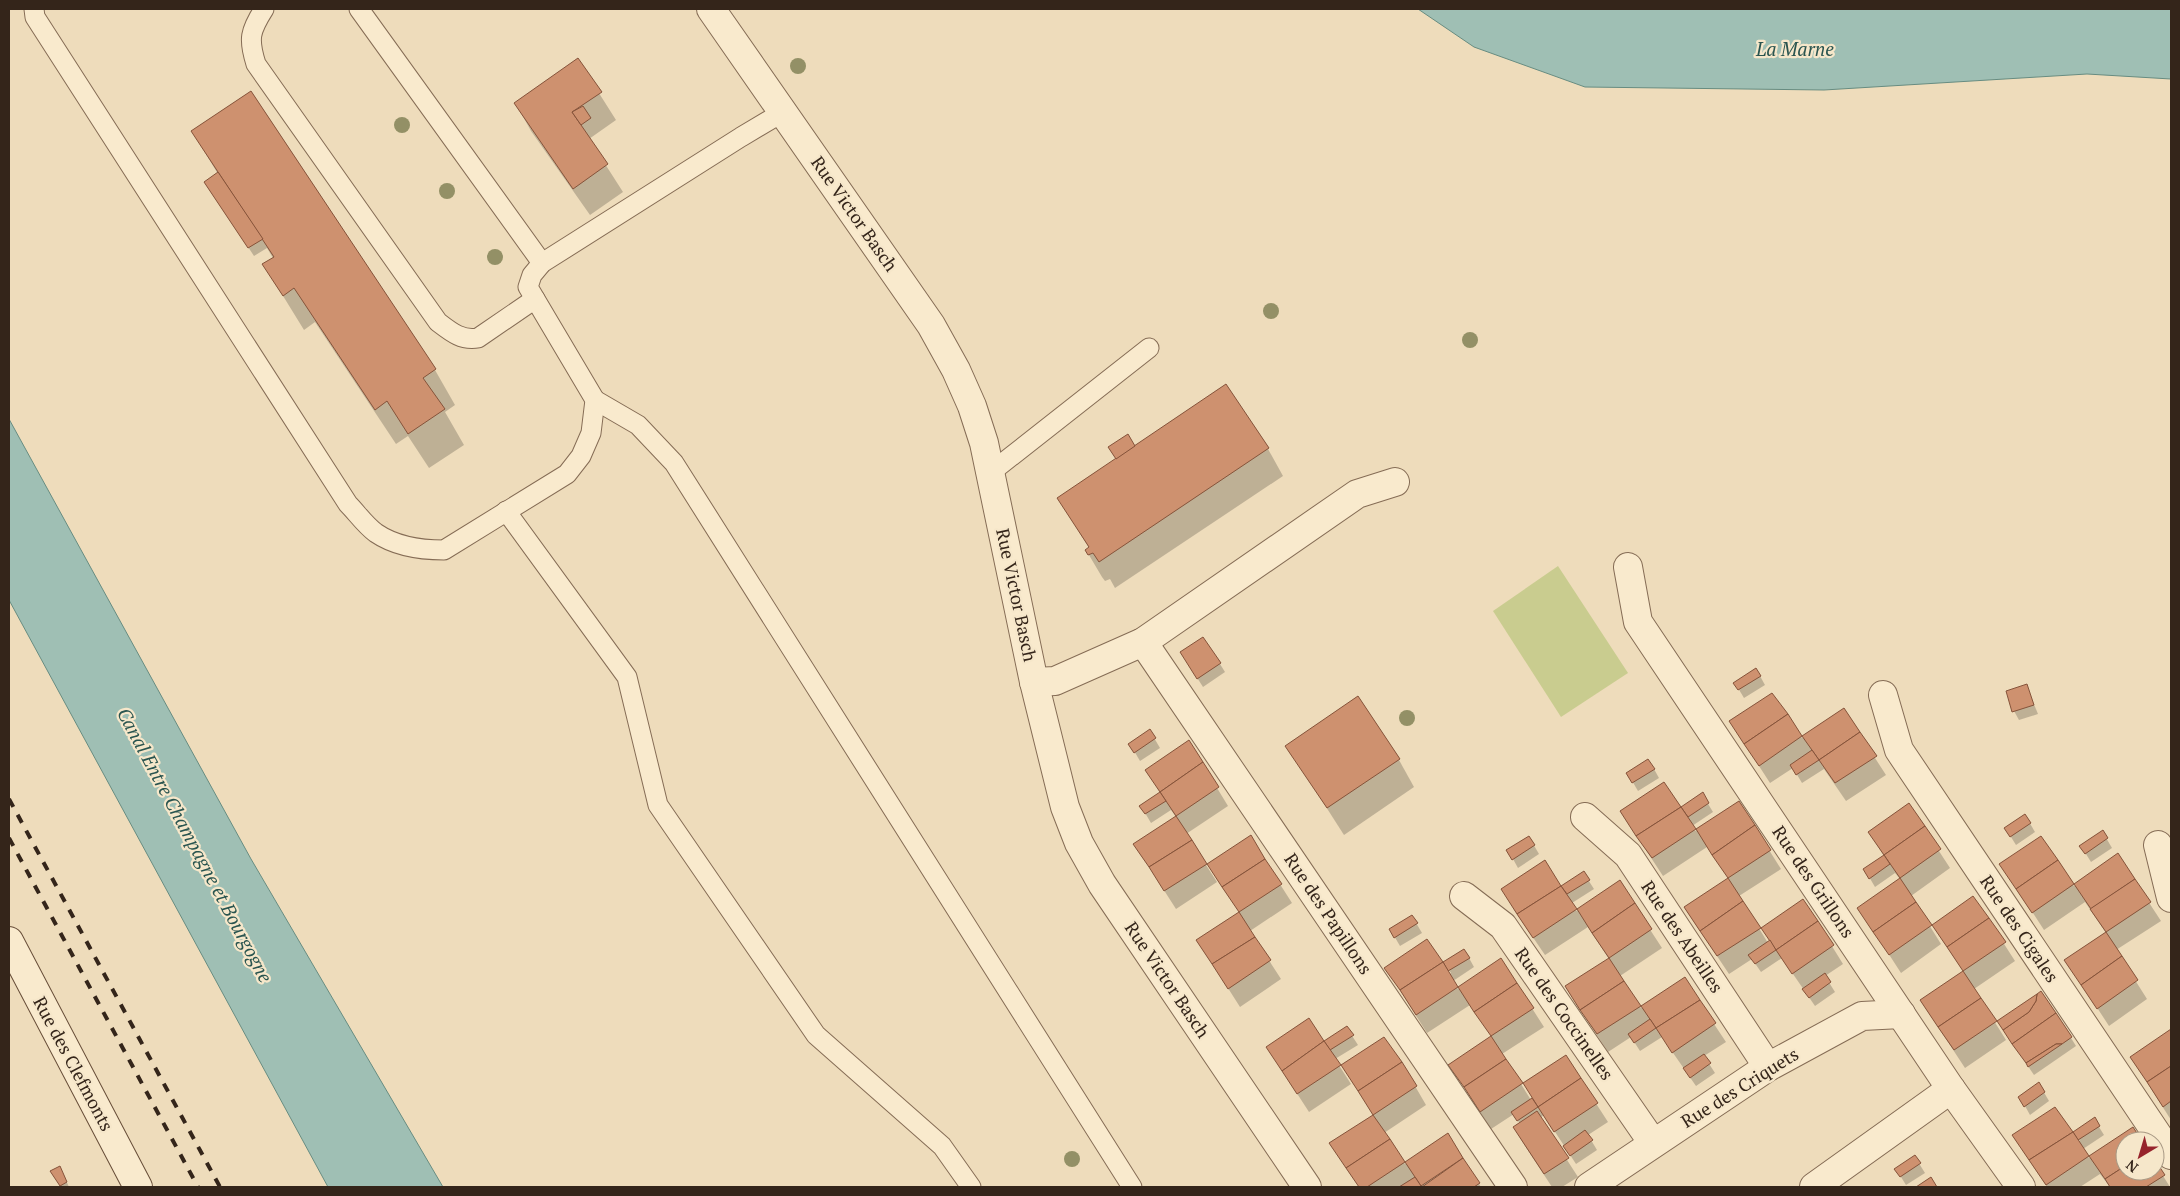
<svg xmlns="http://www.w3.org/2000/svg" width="2180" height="1196" font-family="'PT Serif',serif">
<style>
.green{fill:#c9cc8f}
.water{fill:#9fbfb4;stroke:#678c81}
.shadow{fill:#0003}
.building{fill:#ce916f;stroke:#85533a}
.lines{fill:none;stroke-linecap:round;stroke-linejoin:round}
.lane-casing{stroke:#856c55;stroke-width:21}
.street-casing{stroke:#856c55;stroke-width:30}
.secondary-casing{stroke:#674d38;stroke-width:30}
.lane{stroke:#f9eacd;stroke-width:19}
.street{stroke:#f9eacd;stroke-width:28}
.secondary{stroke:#f9eacd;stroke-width:28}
.rail{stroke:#34251a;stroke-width:4;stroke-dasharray:9 9;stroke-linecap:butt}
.tree{fill:#939066}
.labels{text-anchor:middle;stroke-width:4.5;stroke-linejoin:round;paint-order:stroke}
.street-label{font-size:18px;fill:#34251a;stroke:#f6e7ca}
.water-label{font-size:19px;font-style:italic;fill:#29544f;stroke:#f6e7ca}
</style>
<rect width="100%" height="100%" fill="#eedcbb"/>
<!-- green -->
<polygon class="green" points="1558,566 1628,673 1561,717 1493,611"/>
<!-- water -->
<g class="water">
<polygon points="1418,9 2171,9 2171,79 2087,74 1824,90 1585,87 1474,47"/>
<polygon points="9,419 251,859 443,1187 328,1187 9,600"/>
</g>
<!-- shadow -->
<g class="shadow">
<polygon points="578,60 616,120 589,139 623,192 590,215 531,131 516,104"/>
<polygon points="251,92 435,370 455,405 445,412 464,445 429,468 408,436 396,444 315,322 304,330 264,265 273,258 267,248 254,256 211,191 218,174 192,131"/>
<polygon points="1135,447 1268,449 1283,476 1115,588 1110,579 1105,581 1102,577 1086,550 1089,548 1059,499"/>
<polygon points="1187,662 1220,664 1225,672 1203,687"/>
<polygon points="1760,676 1765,685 1744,698 1735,683"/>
<polygon points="2026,685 2038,714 2019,720 2014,711"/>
<polygon points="1772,694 1802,738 1844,710 1886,775 1846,801 1824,769 1802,783 1793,768 1770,783 1730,721"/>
<polygon points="1150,731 1160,748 1140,761 1130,744"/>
<polygon points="1189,742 1228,806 1186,834 1217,882 1176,909 1135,845 1176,817 1171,810 1151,823 1141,806 1161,793 1147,770"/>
<polygon points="1287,746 1399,760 1414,787 1344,835"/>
<polygon points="1654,769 1659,778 1638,791 1628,774"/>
<polygon points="1702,794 1713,812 1692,826 1695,831 1739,802 1781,869 1739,896 1768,943 1817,922 1843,964 1825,976 1835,992 1815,1006 1782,958 1761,972 1752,959 1729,974 1685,908 1729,879 1707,847 1663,876 1621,812 1680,809"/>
<polygon points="1909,805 1950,868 1911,896 1941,944 1901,973 1859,908 1900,879 1895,873 1875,887 1865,870 1884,856 1869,832"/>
<polygon points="2025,815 2035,832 2016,845 2006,829"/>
<polygon points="2102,831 2112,848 2091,862 2081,846"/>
<polygon points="1250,837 1292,903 1250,931 1281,979 1240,1007 1198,941 1240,913 1219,882"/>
<polygon points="1529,837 1539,854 1518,868 1508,850"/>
<polygon points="2040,838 2074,886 2118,855 2161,921 2116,950 2147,999 2109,1026 2066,960 2106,933 2085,902 2044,930 2001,864"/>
<polygon points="1583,872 1594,889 1572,903 1576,911 1619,882 1662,948 1620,976 1641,1008 1684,979 1726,1042 1704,1056 1715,1073 1696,1086 1662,1037 1640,1051 1631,1037 1608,1052 1577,1005 1609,959 1588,927 1545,955 1513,908 1561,887"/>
<polygon points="1412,916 1422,933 1400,946 1390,929"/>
<polygon points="1988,919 2015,961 1974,989 2006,1040 1965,1068 1921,1001 1964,972 1938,934"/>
<polygon points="1469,958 1474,967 1453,981 1458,989 1501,960 1544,1027 1502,1054 1531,1100 1534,1100 1566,1057 1608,1122 1588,1135 1597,1150 1576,1164 1544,1115 1540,1118 1578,1177 1562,1187 1552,1187 1525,1146 1514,1128 1520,1124 1514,1114 1491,1129 1450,1065 1492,1037 1470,1005 1427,1033 1386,968 1449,975 1451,973 1444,963"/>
<polygon points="1347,1028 1358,1045 1335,1059 1351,1084 1309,1112 1267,1047 1324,1043"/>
<polygon points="2004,1031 2071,1038 2076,1046 2034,1075"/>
<polygon points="2171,1031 2171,1120 2131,1057"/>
<polygon points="1343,1066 1415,1086 1426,1105 1384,1133 1405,1164 1448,1135 1481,1187 1359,1187 1331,1143 1374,1116"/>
<polygon points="2039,1084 2049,1101 2030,1115 2020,1097"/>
<polygon points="2094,1119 2104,1135 2083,1149 2089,1158 2132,1129 2141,1141 2125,1141 2125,1171 2155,1171 2155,1163 2170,1187 2110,1187 2100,1174 2080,1187 2047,1187 2013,1136 2078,1142 2080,1141 2074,1132"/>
<polygon points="1915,1157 1925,1173 1906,1185 1896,1169"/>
<polygon points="64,1176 69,1187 62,1187 57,1180"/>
</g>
<!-- building -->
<g class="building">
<polygon points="578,58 602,92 572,112 608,164 573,189 514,103"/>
<polygon points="251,91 436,369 423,378 445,409 408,434 387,401 375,410 294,288 283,296 262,264 274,257 191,131"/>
<polygon points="583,106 591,118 581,125 572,112"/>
<polygon points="218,172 263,239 248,248 204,182"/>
<polygon points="1226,384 1269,448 1099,562 1093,553 1088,555 1085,550 1089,547 1057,498"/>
<polygon points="1128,434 1135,446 1116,459 1108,447"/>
<polygon points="1203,637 1221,663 1197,679 1180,652"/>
<polygon points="1756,668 1761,676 1738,690 1733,683"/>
<polygon points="2027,684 2034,705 2012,712 2006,691"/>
<polygon points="1772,693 1788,714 1744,744 1729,721"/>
<polygon points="1358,696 1400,759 1327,808 1285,746"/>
<polygon points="1844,708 1860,732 1819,760 1802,736"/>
<polygon points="1788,714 1802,736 1759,766 1744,744"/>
<polygon points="1150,729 1156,738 1134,753 1128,744"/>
<polygon points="1860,732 1877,756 1835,783 1819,760"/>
<polygon points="1189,740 1203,762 1160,792 1145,770"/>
<polygon points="1812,750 1819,760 1796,775 1790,765"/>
<polygon points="1648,759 1655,769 1632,783 1626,773"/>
<polygon points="1203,762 1219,787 1176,816 1160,792"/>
<polygon points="1664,782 1681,807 1636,836 1620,811"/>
<polygon points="1160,792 1166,801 1145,814 1139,806"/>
<polygon points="1703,792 1709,803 1688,817 1681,807"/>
<polygon points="1739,801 1755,825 1712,855 1696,829"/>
<polygon points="1909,803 1925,826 1884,855 1868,832"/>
<polygon points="1681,807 1696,829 1652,858 1636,836"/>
<polygon points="2025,814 2031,823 2010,837 2004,828"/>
<polygon points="1176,816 1192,840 1149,867 1133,844"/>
<polygon points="1755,825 1771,850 1728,878 1712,855"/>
<polygon points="1925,826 1941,849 1900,878 1884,855"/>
<polygon points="2103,830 2108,838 2085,854 2079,846"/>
<polygon points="1251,835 1265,859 1222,887 1207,864"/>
<polygon points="1529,836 1535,845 1512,860 1506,850"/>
<polygon points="2041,836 2058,860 2016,889 1999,864"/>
<polygon points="1192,840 1207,864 1164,891 1149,867"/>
<polygon points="2118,853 2135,879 2091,909 2074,884"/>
<polygon points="1884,855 1890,864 1869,879 1863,869"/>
<polygon points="1265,859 1282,884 1239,912 1222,887"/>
<polygon points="1545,860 1561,886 1517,914 1501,889"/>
<polygon points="2058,860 2074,884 2032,913 2016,889"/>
<polygon points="1584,871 1590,880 1567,894 1561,886"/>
<polygon points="1728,878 1743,901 1700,931 1684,907"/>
<polygon points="1900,878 1916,902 1873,932 1857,908"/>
<polygon points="2135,879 2151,902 2106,932 2090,909"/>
<polygon points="1620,880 1635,903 1592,933 1577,909"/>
<polygon points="1561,886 1577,909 1533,938 1517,914"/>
<polygon points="1973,896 1989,918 1947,947 1932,925"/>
<polygon points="1803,899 1818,921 1776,950 1761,928"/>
<polygon points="1743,901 1761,928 1717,956 1700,931"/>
<polygon points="1916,902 1932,925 1889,955 1873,932"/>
<polygon points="1635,903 1652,929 1609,958 1592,933"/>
<polygon points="1239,912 1255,937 1212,964 1196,940"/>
<polygon points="1412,915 1418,923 1394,938 1389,929"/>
<polygon points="1989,918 2006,942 1963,971 1947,947"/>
<polygon points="1818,921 1834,945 1792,974 1776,950"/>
<polygon points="2106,932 2122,956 2081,985 2064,960"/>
<polygon points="1255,937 1271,960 1228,989 1212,964"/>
<polygon points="1427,939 1443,962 1400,990 1384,968"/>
<polygon points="1770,940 1776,950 1755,964 1748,955"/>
<polygon points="1464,949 1470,958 1448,971 1443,962"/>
<polygon points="2122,956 2138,980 2097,1009 2081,985"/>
<polygon points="1501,958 1517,983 1474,1012 1458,987"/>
<polygon points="1609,958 1624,981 1580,1010 1565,986"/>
<polygon points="1443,962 1458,987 1416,1015 1400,990"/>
<polygon points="1963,971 1981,998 1938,1027 1920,1000"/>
<polygon points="1825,973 1831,982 1809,998 1802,989"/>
<polygon points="1685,977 1700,1000 1656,1028 1641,1006"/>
<polygon points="1624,981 1641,1006 1597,1034 1580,1010"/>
<polygon points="1517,983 1534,1008 1491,1036 1474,1012"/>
<polygon points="2041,991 2056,1013 2012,1044 2003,1030 2029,1012 2036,1001 2037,994"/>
<polygon points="2037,994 2036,1001 2029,1012 2003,1030 1997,1021"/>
<polygon points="1981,998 1997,1021 1954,1050 1938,1027"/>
<polygon points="1700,1000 1716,1023 1672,1053 1656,1028"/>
<polygon points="2056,1013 2072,1037 2062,1044 2056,1044 2026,1063 2012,1044"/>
<polygon points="1309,1018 1324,1041 1282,1071 1266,1047"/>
<polygon points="1650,1019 1656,1028 1634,1043 1628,1034"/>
<polygon points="1347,1026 1354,1035 1330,1050 1324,1041"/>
<polygon points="2171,1029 2171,1066 2147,1082 2130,1057"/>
<polygon points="1491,1036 1506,1059 1464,1087 1448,1065"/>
<polygon points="1384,1037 1402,1062 1358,1091 1341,1065"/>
<polygon points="1324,1041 1341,1065 1297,1094 1282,1071"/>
<polygon points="2056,1044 2062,1044 2028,1067 2026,1063"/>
<polygon points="1704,1054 1711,1063 1690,1078 1683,1068"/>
<polygon points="1566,1055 1581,1078 1538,1107 1523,1083"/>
<polygon points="1506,1059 1523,1083 1480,1112 1464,1087"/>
<polygon points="1402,1062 1417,1086 1373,1115 1358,1091"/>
<polygon points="2171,1066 2171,1101 2163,1107 2147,1082"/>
<polygon points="1581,1078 1598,1103 1554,1132 1538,1107"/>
<polygon points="2039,1082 2045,1092 2024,1107 2018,1097"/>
<polygon points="1532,1098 1538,1107 1517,1121 1511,1112"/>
<polygon points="2055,1107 2073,1132 2029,1160 2012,1135"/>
<polygon points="1537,1111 1569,1158 1544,1174 1513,1127"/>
<polygon points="1373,1115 1390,1139 1346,1168 1329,1143"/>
<polygon points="2095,1117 2100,1126 2078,1140 2073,1132"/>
<polygon points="2133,1127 2142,1141 2125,1141 2125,1166 2105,1179 2089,1156"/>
<polygon points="1585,1130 1593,1140 1570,1156 1563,1146"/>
<polygon points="2073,1132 2089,1156 2046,1185 2029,1160"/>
<polygon points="1448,1133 1463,1158 1421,1186 1405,1162"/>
<polygon points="1390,1139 1405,1162 1367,1187 1359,1187 1346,1168"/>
<polygon points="1915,1155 1921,1163 1900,1177 1894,1169"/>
<polygon points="1463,1158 1480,1183 1474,1187 1422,1187"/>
<polygon points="2155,1160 2165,1175 2146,1187 2110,1187 2105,1179 2125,1166 2125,1171 2155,1171"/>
<polygon points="60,1166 67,1182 60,1186 50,1171"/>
<polygon points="1415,1177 1421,1186 1420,1187 1399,1187"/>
<polygon points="1931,1177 1937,1187 1916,1187"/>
</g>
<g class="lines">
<defs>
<g id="lane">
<path d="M 34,9 L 35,17 L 348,504 C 357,513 365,525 376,533 C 395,546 421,550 444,550 L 567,474 L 581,456 L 591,433 L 595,400 L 528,287 L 532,275 L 542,263 L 741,137 L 783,112"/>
<path d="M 264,9 C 250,31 248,39 256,64 L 438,322 C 451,332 462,341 478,338 L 535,299"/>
<polyline points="359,9 542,263"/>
<polyline points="595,400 638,425 674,463 1132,1187"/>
<polyline points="990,473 1149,348"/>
<polyline points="506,511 627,677 658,805 816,1035 942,1146 971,1187"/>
</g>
<g id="street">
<polyline points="711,9 931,325 956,370 972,406 984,443 1034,682 1065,807 1079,843 1102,884 1307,1187"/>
<polyline points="1628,567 1638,622 1951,1089 2021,1187"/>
<polyline points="1143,642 1513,1187"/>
<polyline points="1034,682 1055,681 1143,642 1357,494 1395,482"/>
<polyline points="1883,695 1899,750 2171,1155"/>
<polyline points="1585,817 1628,855 1768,1067"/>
<polyline points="2158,845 2171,898"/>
<polyline points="1464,896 1503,926 1653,1143"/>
<polyline points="1589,1187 1768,1067 1862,1016 1901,1014"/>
<polyline points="1814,1187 1951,1089"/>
</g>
<polyline id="secondary" points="9,941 138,1187"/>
</defs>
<!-- lane casing -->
<use href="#lane" class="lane-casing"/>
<!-- street casing -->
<use href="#street" class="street-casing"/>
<!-- secondary casing -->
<use href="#secondary" class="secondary-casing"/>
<!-- lane -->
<use href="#lane" class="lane"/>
<!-- street -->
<use href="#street" class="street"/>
<!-- secondary -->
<use href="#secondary" class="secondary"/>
<!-- rail -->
<g class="rail">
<polyline points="9,799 220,1187"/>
<polyline points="9,838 198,1187"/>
</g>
</g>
<!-- trees -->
<g class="tree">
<circle cx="798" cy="66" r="8"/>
<circle cx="402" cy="125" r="8"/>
<circle cx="447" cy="191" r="8"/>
<circle cx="495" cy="257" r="8"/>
<circle cx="1271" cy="311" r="8"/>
<circle cx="1470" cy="340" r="8"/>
<circle cx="1407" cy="718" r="8"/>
<circle cx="1072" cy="1159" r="8"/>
</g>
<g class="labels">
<!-- street labels -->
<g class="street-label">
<text transform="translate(854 214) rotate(55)" y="6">Rue Victor Basch</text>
<text transform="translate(1016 595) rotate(78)" y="6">Rue Victor Basch</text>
<text transform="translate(1813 882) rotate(56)" y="6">Rue des Grillons</text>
<text transform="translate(1328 914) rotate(56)" y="6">Rue des Papillons</text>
<text transform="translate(2019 929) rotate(56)" y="6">Rue des Cigales</text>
<text transform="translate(1682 937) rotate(56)" y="6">Rue des Abeilles</text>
<text transform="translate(1167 980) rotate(56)" y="6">Rue Victor Basch</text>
<text transform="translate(1564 1014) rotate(55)" y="6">Rue des Coccinelles</text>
<text transform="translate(73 1064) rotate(62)" y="6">Rue des Clefmonts</text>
<text transform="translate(1740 1088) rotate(-32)" y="6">Rue des Criquets</text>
</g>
<!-- water labels -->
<g class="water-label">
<text x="1795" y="56">La Marne</text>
<text transform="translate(195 845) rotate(62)" y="7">Canal Entre Champagne et Bourgogne</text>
</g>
</g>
<!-- border -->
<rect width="2180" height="1196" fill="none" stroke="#34251a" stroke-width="20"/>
<!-- north arrow -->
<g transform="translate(2140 1156) rotate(218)"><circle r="24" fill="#f6e7ca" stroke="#a89984"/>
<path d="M0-4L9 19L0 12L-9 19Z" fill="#96232b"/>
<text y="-8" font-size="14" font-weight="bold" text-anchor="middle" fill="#34251a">N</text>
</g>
</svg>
